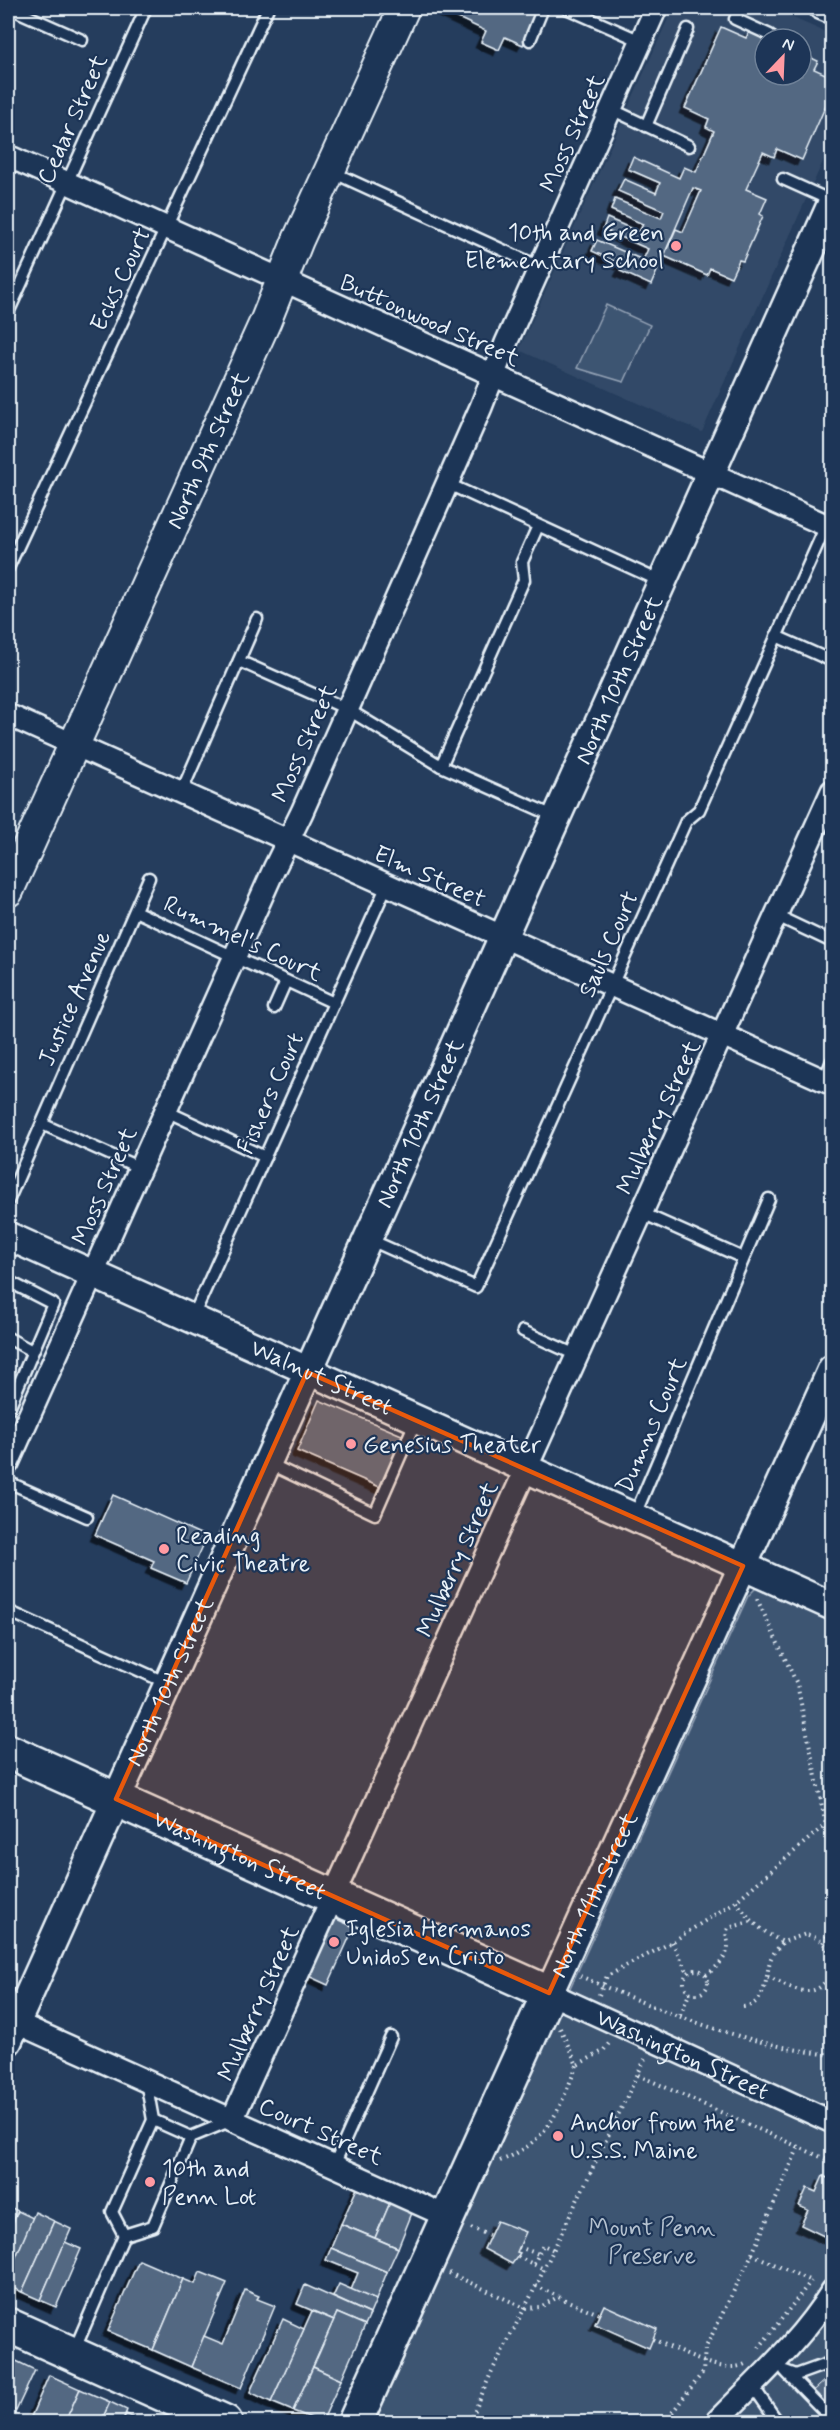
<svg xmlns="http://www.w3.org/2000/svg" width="840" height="2430" font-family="Mynerve,sans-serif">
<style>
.built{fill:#334a68;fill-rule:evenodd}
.green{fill:#3e5472;stroke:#93a2b5;stroke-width:1.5}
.building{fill:#536782;stroke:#e8f1f8;stroke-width:1.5;filter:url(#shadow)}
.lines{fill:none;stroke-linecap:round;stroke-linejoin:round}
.service-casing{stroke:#e8f1f8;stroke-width:15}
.minor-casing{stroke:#e8f1f8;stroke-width:26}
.tertiary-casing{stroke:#e8f1f8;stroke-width:32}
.secondary-casing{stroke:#e8f1f8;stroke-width:34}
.primary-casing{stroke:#e8f1f8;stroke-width:38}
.path{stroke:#e8f1f8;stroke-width:4;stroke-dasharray:1.5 4.5;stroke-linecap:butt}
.service{stroke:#1d3557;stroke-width:10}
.minor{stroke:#1d3557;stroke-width:21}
.tertiary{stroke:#1d3557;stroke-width:27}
.secondary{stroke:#1d3557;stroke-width:30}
.primary{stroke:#1d3557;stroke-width:33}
.marked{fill:#e8590c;fill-opacity:0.2;stroke:#e8590c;stroke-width:4.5;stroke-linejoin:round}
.poi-dot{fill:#ff9aa2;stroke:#1d3557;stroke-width:2}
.labels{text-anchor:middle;stroke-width:4.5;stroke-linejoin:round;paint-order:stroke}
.street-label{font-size:24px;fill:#e8f1f8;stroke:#1d3557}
.poi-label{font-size:24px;fill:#e8f1f8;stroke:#1d3557;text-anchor:start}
.park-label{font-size:24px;fill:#b5c2d0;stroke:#1d3557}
</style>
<defs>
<filter id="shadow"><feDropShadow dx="-5.5" dy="5.5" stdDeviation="0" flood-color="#0009"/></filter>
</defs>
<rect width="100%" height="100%" fill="#253d5d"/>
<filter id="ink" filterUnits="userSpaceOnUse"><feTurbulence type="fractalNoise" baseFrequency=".0167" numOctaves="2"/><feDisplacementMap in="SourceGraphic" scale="12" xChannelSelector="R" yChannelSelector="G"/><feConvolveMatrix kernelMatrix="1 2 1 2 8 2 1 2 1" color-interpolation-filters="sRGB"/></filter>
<g filter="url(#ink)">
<!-- built -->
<path class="built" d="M 673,8 L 770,8 L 832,35 L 832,141 L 702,432 L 519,350 ZM 765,39 L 801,39 L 801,75 L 765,75 Z"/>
<!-- green -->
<g class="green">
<polygon points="606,305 650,325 624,382 577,368"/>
<polygon points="756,1588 832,1621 832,2422 373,2422 748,1596"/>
</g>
<!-- building -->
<g class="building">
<polygon points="437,8 539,8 523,45 505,37 499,50 481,42 486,31"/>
<polygon points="721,27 746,38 750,30 770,39 765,39 765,75 801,75 801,53 818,61 814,69 832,77 832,91 802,160 777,149 774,157 763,152 746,189 767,198 760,214 763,216 743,261 739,260 731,277 710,268 707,275 664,256 676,229 683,232 701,191 693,188 651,285 620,271 623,265 592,251 597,240 643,260 648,249 603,229 607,218 639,232 643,224 611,210 615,199 661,218 664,211 618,191 624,179 656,193 660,183 628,169 633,157 679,178 684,167 696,172 714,131 706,127 709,119 685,108"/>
<polygon points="319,1400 404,1436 382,1488 297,1451"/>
<polygon points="113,1495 207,1537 186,1583 151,1568 154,1561 95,1535"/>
<polygon points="332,1917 354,1927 328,1985 306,1975"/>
<polygon points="823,2176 832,2180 832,2227 828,2238 801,2225 808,2210 799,2206 807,2188 816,2192"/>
<polygon points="359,2184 392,2198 375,2238 341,2224"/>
<polygon points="392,2198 414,2208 398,2248 375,2238"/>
<polygon points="8,2206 18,2211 8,2234"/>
<polygon points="18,2211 33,2218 8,2276 8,2234"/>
<polygon points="35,2212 54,2221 22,2292 8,2286 8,2276"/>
<polygon points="54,2221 71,2229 40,2300 22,2292"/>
<polygon points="497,2221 526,2232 517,2252 520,2253 512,2264 484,2249"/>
<polygon points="341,2224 398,2248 387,2272 331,2248"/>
<polygon points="65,2242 81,2249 56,2307 40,2300"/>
<polygon points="331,2248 387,2272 376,2300 351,2290 358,2273 326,2260"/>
<polygon points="139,2260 183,2279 153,2350 108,2331"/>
<polygon points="200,2272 227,2283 191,2367 153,2350 183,2279 195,2284"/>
<polygon points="339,2284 376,2300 370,2314 333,2297"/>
<polygon points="305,2285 370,2314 365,2325 337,2313 334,2320 297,2304"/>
<polygon points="245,2290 259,2296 257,2299 275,2306 241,2388 191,2367 204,2336 223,2344"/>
<polygon points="604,2305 657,2329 649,2348 595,2324"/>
<polygon points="312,2311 334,2320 293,2411 271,2402"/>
<polygon points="337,2313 365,2325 341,2380 313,2367"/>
<polygon points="283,2319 304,2329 271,2402 250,2392"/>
<polygon points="8,2357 35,2370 16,2411 12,2409 10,2413 8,2412"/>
<polygon points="313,2367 341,2380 322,2422 293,2411"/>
<polygon points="832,2374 832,2403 827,2408 812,2392"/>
<polygon points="49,2375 80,2389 65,2422 36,2422 37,2420 31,2417"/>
<polygon points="80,2389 110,2402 101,2422 65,2422"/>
<polygon points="110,2402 127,2410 122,2422 101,2422"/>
<polygon points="126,2414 144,2422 122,2422"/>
</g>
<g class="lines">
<defs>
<g id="service">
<polyline points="10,8 82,40"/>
<polyline points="566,8 641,41"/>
<polyline points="740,8 735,19 770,35"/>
<polyline points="530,40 543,8"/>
<polyline points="611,109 689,146"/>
<polyline points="646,126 688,29"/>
<polyline points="330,171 540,267"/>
<polyline points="783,179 832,201"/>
<polyline points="8,313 146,8"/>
<polyline points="446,483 662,582"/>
<polyline points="8,568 268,8"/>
<polyline points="776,636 832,661"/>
<polyline points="239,661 347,709 441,766 556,817"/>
<polyline points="441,766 524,580 522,562 538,526"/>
<polyline points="181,793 257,619"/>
<polyline points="135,911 334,1003"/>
<polyline points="777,916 832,942"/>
<polyline points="274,1008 286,981"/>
<polyline points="824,1080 832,1061"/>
<polyline points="166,1111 265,1157"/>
<polyline points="42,1124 140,1168"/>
<polyline points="8,1201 149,878"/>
<polyline points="642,1213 743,1258"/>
<polyline points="366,1238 476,1287 686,821 699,810 832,512"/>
<polyline points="8,1281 53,1304 8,1410"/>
<polyline points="192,1319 387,885"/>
<polyline points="523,1331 576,1355"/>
<polyline points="8,1338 32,1351"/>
<polyline points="268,1463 375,1514 416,1420"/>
<polyline points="8,1482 87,1517"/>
<polyline points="634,1517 769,1199"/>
<polyline points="8,1611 169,1684"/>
<polyline points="146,2081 153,2120 112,2212 124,2235 153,2226 191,2137 232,2120"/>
<polyline points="153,2120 191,2137"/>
<polyline points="334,2165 391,2037"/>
<polyline points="74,2351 124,2235"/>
<polyline points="785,2371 796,2375 832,2362"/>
<polyline points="787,2373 832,2419"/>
<polyline points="752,2385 778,2422"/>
</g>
<g id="minor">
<polyline points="820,8 832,13"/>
<polyline points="8,156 832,528"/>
<polyline points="8,715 832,1084"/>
<polyline points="8,1463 274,869 302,812 481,407 506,343 656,8"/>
<path id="s1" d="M 549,1993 L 832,2122"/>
<polyline points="8,2019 448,2217"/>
<polyline points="232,2120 832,791"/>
<path d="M 716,2422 C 757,2380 801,2341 832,2291"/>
</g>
<g id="tertiary">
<path id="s2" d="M 8,1236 L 832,1606"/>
<path id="s3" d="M 549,1993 L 832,1369"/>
<path id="s4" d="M 8,2041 L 832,203"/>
</g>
<g id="secondary">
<path id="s5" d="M 8,891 L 266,320 L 298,240 L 404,8"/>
</g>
<g id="primary">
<path id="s6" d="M 8,1751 L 549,1993 L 355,2422"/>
<polyline points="8,2325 225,2422"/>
</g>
</defs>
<!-- service casing -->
<use href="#service" class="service-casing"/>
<!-- minor casing -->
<use href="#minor" class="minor-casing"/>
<!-- tertiary casing -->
<use href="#tertiary" class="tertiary-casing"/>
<!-- secondary casing -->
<use href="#secondary" class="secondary-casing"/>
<!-- primary casing -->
<use href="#primary" class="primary-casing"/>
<!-- path -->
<g class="path">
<polyline points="757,1599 797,1684 832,1855"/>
<path d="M 736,1901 C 749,1920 762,1932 783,1942 L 806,1934 C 811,1936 819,1938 823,1943 C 837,1958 831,1990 808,1991 C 795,1992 780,1981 768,1977"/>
<polyline points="672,1942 688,1973"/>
<polyline points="823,1943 830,1931 832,1917"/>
<circle cx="696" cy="1982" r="12"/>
<path d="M 706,1975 C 716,1968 729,1957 728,1943 C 727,1936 725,1935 728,1928 L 750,1922"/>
<path d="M 580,1976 C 660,2011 745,2045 832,2055"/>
<polyline points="599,1995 607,1976 672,1942 736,1901 832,1819"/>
<path d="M 743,2007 C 767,2004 765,1979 770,1961 C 772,1954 778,1948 783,1942"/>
<polyline points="680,2015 690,1992"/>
<polyline points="560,2028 577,2065 603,2051 610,2042"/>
<polyline points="638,2075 832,2162"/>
<path d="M 500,2161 C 550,2141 558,2111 577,2065"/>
<polyline points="471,2228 489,2235"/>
<polyline points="519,2247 538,2254"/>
<polyline points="752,2254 811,2281"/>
<polyline points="518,2257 544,2269"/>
<polyline points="534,2264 543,2245 554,2250"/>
<polyline points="449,2273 525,2308 540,2307 558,2297 599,2314"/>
<polyline points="536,2286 558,2296"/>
<path d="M 653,2339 C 675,2349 721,2376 745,2364"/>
<polyline points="759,2348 811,2281"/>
<polyline points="470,2422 491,2373 536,2286 645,2059"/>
<polyline points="665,2422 703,2372 705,2349 752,2254 799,2146"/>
</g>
<!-- service -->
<use href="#service" class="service"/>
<!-- minor -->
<use href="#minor" class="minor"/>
<!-- tertiary -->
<use href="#tertiary" class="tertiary"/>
<!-- secondary -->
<use href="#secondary" class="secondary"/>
<!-- primary -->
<use href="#primary" class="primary"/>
</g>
</g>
<!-- marked area -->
<path class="marked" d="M 307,1372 L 743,1566 L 549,1993 L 116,1799 Z"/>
<!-- markers -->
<g class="poi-dot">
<circle cx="676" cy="246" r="6"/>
<circle cx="351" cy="1444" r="6"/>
<circle cx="164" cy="1549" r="6"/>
<circle cx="334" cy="1942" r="6"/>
<circle cx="558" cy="2136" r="6"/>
<circle cx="150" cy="2182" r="6"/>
</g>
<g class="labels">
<!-- street labels -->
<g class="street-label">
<text transform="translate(72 119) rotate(-66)" y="8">Cedar Street</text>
<text transform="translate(572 133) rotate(-66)" y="8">Moss Street</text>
<text transform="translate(120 279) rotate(-65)" y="8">Ecks Court</text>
<text transform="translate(430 320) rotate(24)" y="8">Buttonwood Street</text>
<text dy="8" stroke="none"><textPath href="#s5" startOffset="484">North 9th Street</textPath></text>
<text dy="8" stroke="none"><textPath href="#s4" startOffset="1492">North 10th Street</textPath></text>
<text transform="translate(304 743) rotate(-66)" y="8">Moss Street</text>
<text transform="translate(430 876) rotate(24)" y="8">Elm Street</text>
<text transform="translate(243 938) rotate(25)" y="8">Rummel's Court</text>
<text transform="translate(608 944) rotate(-66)" y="8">Sauls Court</text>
<text transform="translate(74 998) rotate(-66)" y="8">Justice Avenue</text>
<text transform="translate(270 1093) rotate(-66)" y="8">Fishers Court</text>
<text transform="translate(658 1117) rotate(-65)" y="8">Mulberry Street</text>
<text dy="8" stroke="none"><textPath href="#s4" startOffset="1006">North 10th Street</textPath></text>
<text transform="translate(104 1186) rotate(-66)" y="8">Moss Street</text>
<text dy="8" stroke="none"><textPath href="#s2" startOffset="344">Walnut Street</textPath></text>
<text transform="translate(651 1425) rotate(-67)" y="8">Dumns Court</text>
<text transform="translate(457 1559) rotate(-66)" y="8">Mulberry Street</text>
<text dy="8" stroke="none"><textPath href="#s4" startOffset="394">North 10th Street</textPath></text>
<text dy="8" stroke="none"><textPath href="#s6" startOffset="254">Washington Street</textPath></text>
<text dy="8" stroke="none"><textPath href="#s3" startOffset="108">North 11th Street</textPath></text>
<text transform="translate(258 2003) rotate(-66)" y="8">Mulberry Street</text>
<text dy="8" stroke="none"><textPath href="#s1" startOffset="147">Washington Street</textPath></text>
<text transform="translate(321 2131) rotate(24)" y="8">Court Street</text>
</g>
<!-- poi labels -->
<g class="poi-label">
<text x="664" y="240" text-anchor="end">10th and Green<tspan x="664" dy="28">Elementary School</tspan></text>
<text x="363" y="1452">Genesius Theater</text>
<text x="176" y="1543">Reading<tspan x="176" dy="28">Civic Theatre</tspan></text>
<text x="346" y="1936">Iglesia Hermanos<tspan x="346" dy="28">Unidos en Cristo</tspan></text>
<text x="570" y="2130">Anchor from the<tspan x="570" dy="28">U.S.S. Maine</tspan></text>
<text x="162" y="2176">10th and<tspan x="162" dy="28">Penn Lot</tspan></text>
</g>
<!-- park labels -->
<g class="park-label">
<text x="652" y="2235">Mount Penn<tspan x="652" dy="28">Preserve</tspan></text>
</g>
</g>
<!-- margin -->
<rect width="840" height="2430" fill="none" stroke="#1d3557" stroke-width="30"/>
<rect x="15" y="15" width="810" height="2400" fill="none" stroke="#e8f1f8" stroke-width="2" filter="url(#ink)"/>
<!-- north arrow -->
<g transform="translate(783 57) rotate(23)"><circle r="28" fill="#1d3557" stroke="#6e8097" stroke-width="1.5"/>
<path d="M0-4.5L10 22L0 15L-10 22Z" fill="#ff9aa2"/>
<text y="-9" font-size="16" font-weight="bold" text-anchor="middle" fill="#e8f1f8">N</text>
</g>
</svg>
